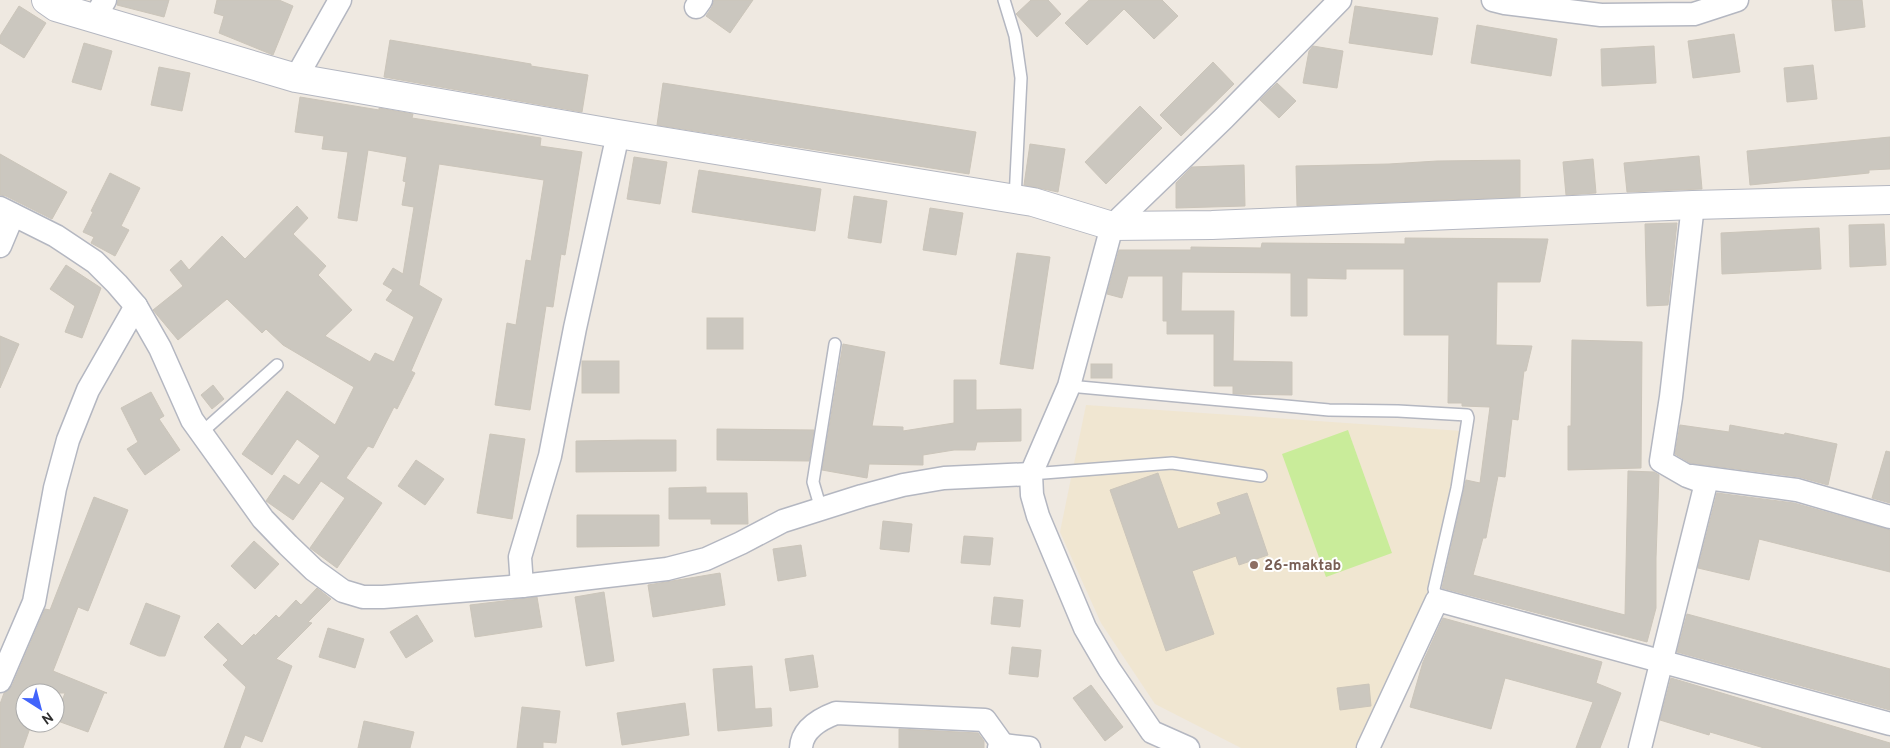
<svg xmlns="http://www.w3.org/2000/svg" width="1890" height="748" font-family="Overpass,sans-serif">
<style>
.education{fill:#f0e6d1}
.pitch{fill:#c9ec9a}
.building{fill:#cbc7bf;stroke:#cbc5ba}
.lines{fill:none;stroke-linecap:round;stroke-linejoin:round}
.lane-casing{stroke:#b4b7c1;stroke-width:14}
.street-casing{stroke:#b4b7c1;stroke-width:25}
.secondary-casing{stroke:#b4b7c1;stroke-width:30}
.lane{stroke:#fff;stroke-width:11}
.street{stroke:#fff;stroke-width:22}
.secondary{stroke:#fff;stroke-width:28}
.education-dot{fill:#8d6e63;stroke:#fff;stroke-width:2}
.labels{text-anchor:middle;stroke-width:4;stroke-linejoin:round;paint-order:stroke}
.education-label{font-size:15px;font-weight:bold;fill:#785e54;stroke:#fff;text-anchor:start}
</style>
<rect width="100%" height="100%" fill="#efe9e1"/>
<!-- education -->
<polygon class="education" points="1086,405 1462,431 1427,598 1358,748 1241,748 1155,704 1101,623 1060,532"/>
<!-- pitch -->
<polygon class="pitch" points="1348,430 1392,553 1326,577 1282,454"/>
<!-- building -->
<g class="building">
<polygon points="118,0 169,0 164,17 117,5"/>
<polygon points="217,0 279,0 293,6 273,55 219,33 224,16 214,13"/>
<polygon points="714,0 753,0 730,33 706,16 712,7"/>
<polygon points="1031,0 1048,0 1061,14 1037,37 1016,14"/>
<polygon points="1089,0 1162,0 1178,16 1154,39 1124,9 1087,45 1065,23"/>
<polygon points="1832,0 1862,0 1865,27 1835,31"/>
<polygon points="19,6 46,23 24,58 0,43 0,36"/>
<polygon points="1355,6 1438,18 1432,55 1349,43"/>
<polygon points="1477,25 1557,39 1551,76 1471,63"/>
<polygon points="1734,34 1740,72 1693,78 1688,41"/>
<polygon points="390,40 531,64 531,66 588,75 582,112 384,77"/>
<polygon points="84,43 112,51 101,90 72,82"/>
<polygon points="1313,46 1343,51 1337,88 1303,83 1309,51"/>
<polygon points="1654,46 1656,83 1602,86 1601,49"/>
<polygon points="1213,62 1234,84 1181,136 1160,115"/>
<polygon points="1813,65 1817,99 1787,102 1784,68"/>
<polygon points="159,67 190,73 182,111 151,105"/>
<polygon points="663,83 976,132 969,174 657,125"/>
<polygon points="1277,83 1296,101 1279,118 1260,100"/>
<polygon points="300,97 379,110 379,108 413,114 412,118 541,138 540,146 582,152 565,255 561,254 553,307 546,306 530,410 495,405 507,323 516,325 526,260 531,261 544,180 439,164 419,285 442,299 411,371 415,373 397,409 394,407 373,448 368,446 346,478 382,503 337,568 310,548 345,498 321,481 293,520 266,501 284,475 299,485 320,456 297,439 272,475 242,454 287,391 335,425 354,387 283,345 266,329 262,333 227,299 178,340 153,310 183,286 170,270 181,260 189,270 222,236 245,259 297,206 308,218 293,234 326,266 318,275 352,310 325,336 370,362 375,353 394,362 414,317 386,300 393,290 383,284 393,268 403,274 414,207 402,205 406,182 403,181 407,157 368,150 357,221 338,218 348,152 322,149 324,136 295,132"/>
<polygon points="1140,106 1162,128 1106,184 1085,162"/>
<polygon points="1890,137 1890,169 1869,170 1869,173 1750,185 1747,151"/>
<polygon points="1030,144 1065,149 1058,192 1024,185"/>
<polygon points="0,154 67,192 52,219 6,196 0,195"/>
<polygon points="1699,156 1702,189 1627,192 1624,163"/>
<polygon points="634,157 667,162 660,204 627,199"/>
<polygon points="1593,159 1596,193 1566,195 1563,162"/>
<polygon points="1520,160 1520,197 1297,206 1296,166 1389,164 1437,161"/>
<polygon points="1244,165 1245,206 1176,208 1176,183 1192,167"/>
<polygon points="699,170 821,189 815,231 692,212"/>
<polygon points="110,173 140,188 121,226 129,230 115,256 91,243 94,237 83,232 93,212 91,211"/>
<polygon points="854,196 887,201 881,243 848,238"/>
<polygon points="930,208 963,213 956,255 923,250"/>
<polygon points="1677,223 1668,305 1647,306 1645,224"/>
<polygon points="1884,224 1886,265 1850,267 1849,225"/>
<polygon points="1819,228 1821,269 1722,274 1721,233"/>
<polygon points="1405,238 1548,239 1540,282 1497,282 1496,345 1532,346 1526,371 1524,371 1518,420 1512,419 1505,477 1498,476 1486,538 1483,538 1473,575 1625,615 1628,471 1654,472 1659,475 1656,558 1656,608 1647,642 1442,588 1466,480 1480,483 1490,407 1462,406 1462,403 1448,403 1449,335 1404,335 1404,269 1346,269 1346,279 1307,278 1307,316 1291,316 1291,273 1182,272 1181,311 1234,311 1233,361 1292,362 1292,395 1233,394 1233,386 1214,386 1214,334 1167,334 1167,321 1163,321 1163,276 1128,276 1122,298 1107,294 1119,250 1191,250 1191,247 1261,248 1262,243 1405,244"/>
<polygon points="1017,253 1050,257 1033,369 1000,364"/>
<polygon points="66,265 101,288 82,338 65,332 75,306 50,289"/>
<rect x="707" y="318" width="36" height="31"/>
<polygon points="0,336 19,344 0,388"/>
<polygon points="1572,340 1642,342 1641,468 1568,470 1568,426 1571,426"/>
<polygon points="843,344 885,352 872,426 903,427 903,431 954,423 954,380 976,380 976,410 1021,409 1021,441 977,442 975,450 954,450 923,455 923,465 869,464 867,478 822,470"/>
<rect x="582" y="361" width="37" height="32"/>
<rect x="1091" y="364" width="21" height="14"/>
<polygon points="213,385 224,399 212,409 201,395"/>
<polygon points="151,392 164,416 159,419 180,450 145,475 127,449 138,442 121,408"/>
<polygon points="1680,425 1729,432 1730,425 1784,435 1785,433 1837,444 1828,485 1799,477 1690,463 1675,454"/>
<polygon points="717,429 814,430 809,461 717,460"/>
<polygon points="490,434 525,439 512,519 477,513"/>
<polygon points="639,440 676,440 676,471 576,472 576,441"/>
<polygon points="1886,451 1890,452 1890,503 1872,498"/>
<polygon points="416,460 444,479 425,505 398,486"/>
<polygon points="1158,473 1178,529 1221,514 1217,503 1247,493 1268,555 1239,565 1236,556 1192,571 1214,634 1166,651 1110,490"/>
<polygon points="706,487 706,493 747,493 748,524 711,524 711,519 669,519 669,488"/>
<polygon points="1717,493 1794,503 1890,530 1890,572 1759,539 1749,580 1698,568"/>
<polygon points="94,497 128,510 88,611 78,607 53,671 107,693 104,693 88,732 55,720 65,693 25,693 25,726 30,728 23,748 0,748 0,704 4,693 12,686 45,609 50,610"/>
<polygon points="577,515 659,515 659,546 577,547"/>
<polygon points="883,521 912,524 909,552 880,549"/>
<polygon points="964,536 993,538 990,565 961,563"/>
<polygon points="254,541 279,564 255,589 231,566"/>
<polygon points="801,545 806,576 778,581 773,549"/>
<polygon points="720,573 725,605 653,617 648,585"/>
<polygon points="317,588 331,599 308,622 312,623 276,659 292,666 262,742 245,735 240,748 224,748 246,687 223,665 228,660 204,637 218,623 242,646 254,634 255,636 276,615 279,618 296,600 301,605"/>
<polygon points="604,592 614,661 586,666 575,597"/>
<polygon points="537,597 542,627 475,637 470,605"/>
<polygon points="994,597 1023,600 1020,627 991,624"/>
<polygon points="146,603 180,616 165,656 159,656 130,644"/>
<polygon points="1687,614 1890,669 1890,710 1677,652"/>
<polygon points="417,615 433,641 406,658 390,632"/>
<polygon points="1443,618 1602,662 1596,683 1621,693 1600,748 1576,748 1593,702 1505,678 1491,729 1410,707 1423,662"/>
<polygon points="328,628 364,639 355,668 319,657"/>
<polygon points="1012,647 1041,650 1038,677 1009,674"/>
<polygon points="813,655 818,687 790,691 785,659"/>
<polygon points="752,666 755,709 771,708 772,726 718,731 713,669"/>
<polygon points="1671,678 1890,743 1890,748 1764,748 1710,732 1709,735 1660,720"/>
<polygon points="1369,684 1371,706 1340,710 1337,688"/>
<polygon points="1091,685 1123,727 1105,741 1073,698"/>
<polygon points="685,703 689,735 622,745 617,713"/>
<polygon points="522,707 560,711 556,743 543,742 543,748 517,748"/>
<polygon points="364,721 414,732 410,748 358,748"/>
<polygon points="899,729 978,733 984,741 984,748 899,748"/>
</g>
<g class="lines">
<defs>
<g id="lane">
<polyline points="1004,0 1015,36 1021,78 1015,199"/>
<polyline points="1069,386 1329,410 1398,411 1467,415 1468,418 1457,488 1434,589 1437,600"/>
<polyline points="201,433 277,365"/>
<polyline points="1031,474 1172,463 1261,476"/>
<polyline points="821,509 813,482 835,344"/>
</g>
<g id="street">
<polyline points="1493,0 1505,3 1601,15 1694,14 1737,0"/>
<polyline points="696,7 701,0"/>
<polyline points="94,19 105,0"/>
<polyline points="296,78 340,0"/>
<polyline points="0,208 56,236 95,262 117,284 136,306 160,348 192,420 263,519 288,545 314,570 343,591 363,597 383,597 522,586 667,569 706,559 741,543 783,521 862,496 903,485 944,478 1031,474"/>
<polyline points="0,246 13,215"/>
<polyline points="1691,476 1797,490 1890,517"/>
<polyline points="522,586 520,557 550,456 575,328 618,134"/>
<polyline points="0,681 34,602 55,488 68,440 88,390 136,306"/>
<path d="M 801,748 C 802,729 820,719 836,713 L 985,720 L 1003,745"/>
<polyline points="999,748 1003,745 1029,748"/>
<polyline points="1188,748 1152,732 1109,669 1085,628 1038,516 1032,495 1031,474 1069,386 1112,226 1224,118 1340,0"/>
<polyline points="1368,748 1437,600 1890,724"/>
<polyline points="1640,748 1706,483 1687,476 1661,461 1671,397 1693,205"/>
</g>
<polyline id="secondary" points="46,0 56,7 296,78 618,134 1033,202 1112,226 1212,225 1693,205 1890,200"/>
</defs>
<!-- lane casing -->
<use href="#lane" class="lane-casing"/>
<!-- street casing -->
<use href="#street" class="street-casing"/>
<!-- secondary casing -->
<use href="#secondary" class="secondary-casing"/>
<!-- lane -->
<use href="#lane" class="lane"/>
<!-- street -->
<use href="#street" class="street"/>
<!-- secondary -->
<use href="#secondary" class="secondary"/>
</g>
<!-- markers -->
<circle class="education-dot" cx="1254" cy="565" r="5"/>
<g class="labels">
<!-- education labels -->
<g class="education-label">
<text x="1264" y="570">26-maktab</text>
</g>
</g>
<!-- north arrow -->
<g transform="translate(40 708) rotate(144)"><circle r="24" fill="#ffffff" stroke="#ababab"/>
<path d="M0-4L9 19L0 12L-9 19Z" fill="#4264fb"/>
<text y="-8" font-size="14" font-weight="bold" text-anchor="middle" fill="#2e2e2e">N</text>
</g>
</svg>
